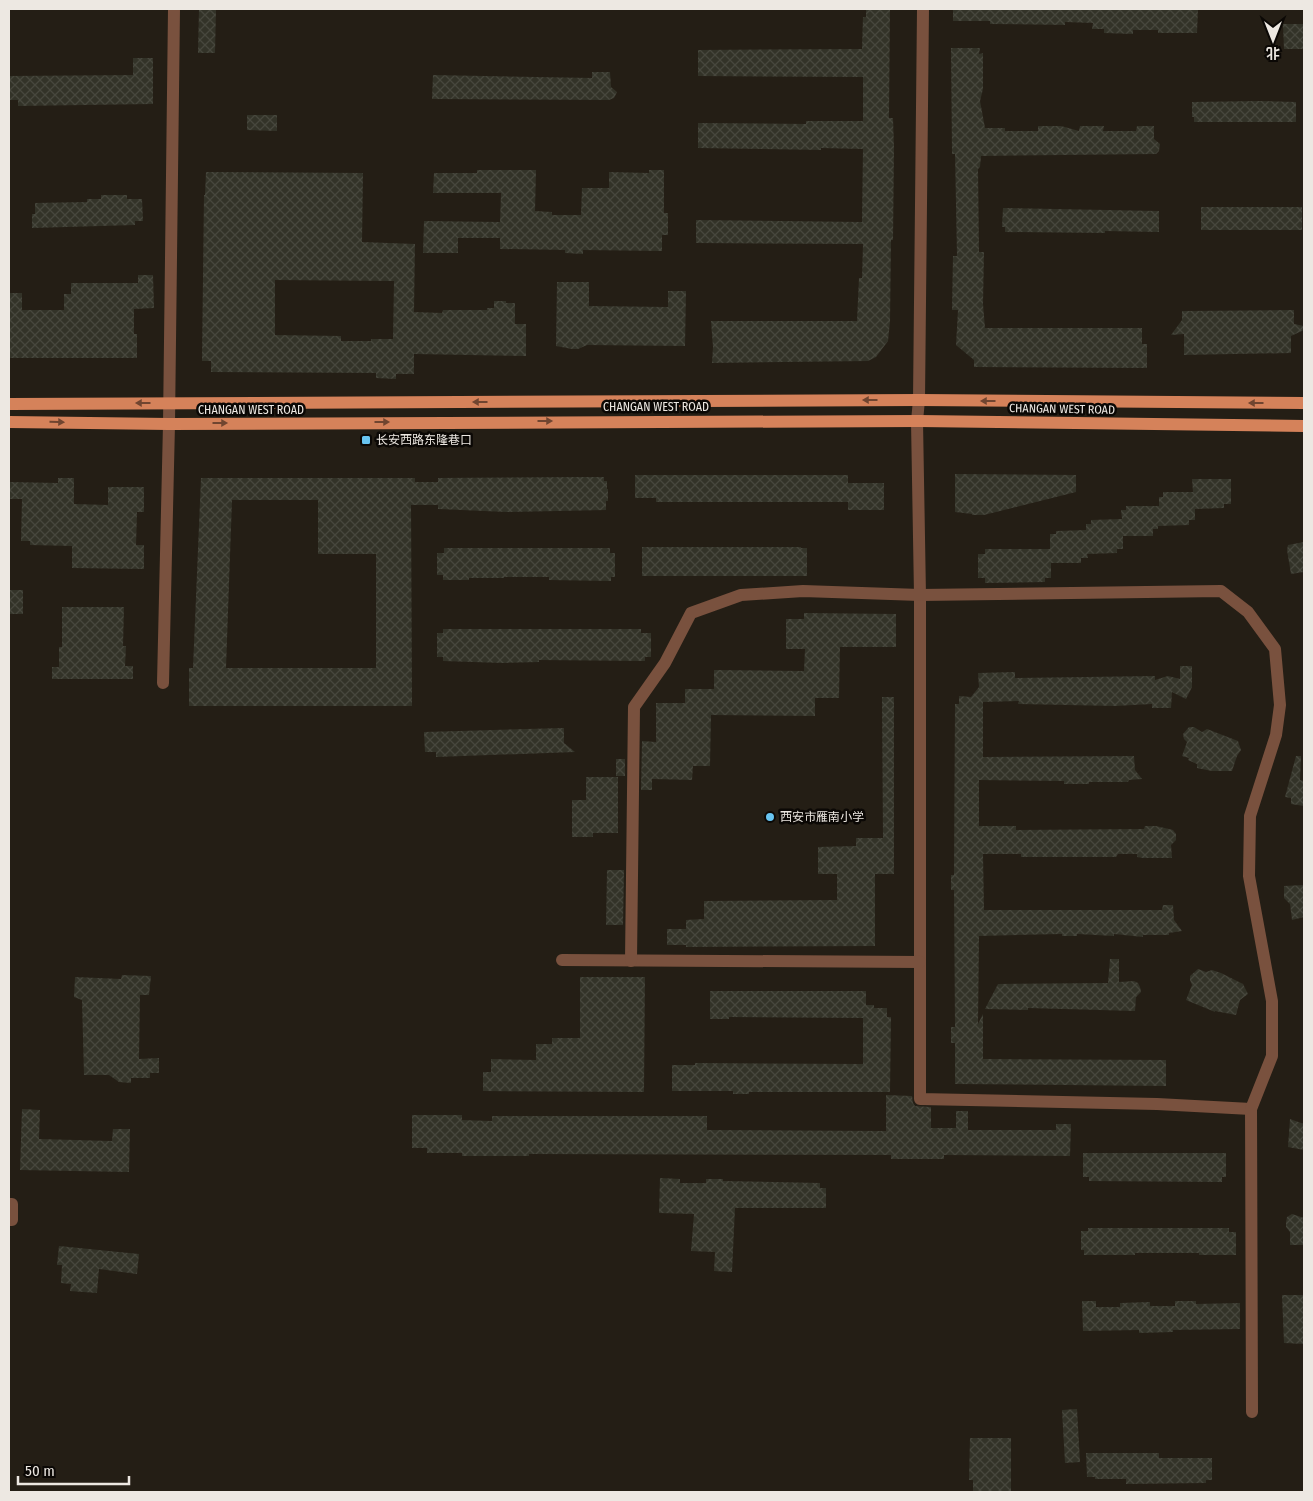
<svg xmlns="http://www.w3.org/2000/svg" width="1313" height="1501" font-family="'Fira Sans Condensed','Noto Sans SC',sans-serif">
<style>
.building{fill:url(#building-cross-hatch);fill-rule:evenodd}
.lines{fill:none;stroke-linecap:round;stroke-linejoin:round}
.minor{stroke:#79513e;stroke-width:12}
.major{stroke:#d5825a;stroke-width:12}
.oneway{fill:#704530}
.poi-dot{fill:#68c4f0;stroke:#0b0805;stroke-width:2}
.labels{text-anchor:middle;stroke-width:5;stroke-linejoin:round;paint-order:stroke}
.street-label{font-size:12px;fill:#ede8e2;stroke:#0b0805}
.poi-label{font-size:12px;fill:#ede8e2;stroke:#0b0805;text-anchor:start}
</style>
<defs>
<pattern id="building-cross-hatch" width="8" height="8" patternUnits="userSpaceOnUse" patternTransform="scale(1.25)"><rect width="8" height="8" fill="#333328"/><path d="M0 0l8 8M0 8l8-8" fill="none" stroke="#47473d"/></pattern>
</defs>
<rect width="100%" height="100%" fill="#241e15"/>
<!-- building -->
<g class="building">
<polygon points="199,9 216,9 215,53 198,53"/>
<polygon points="866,9 890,9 889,118 893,118 894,148 893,240 891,240 890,322 888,341 876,357 868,361 712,363 713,347 711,321 857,321 859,278 862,278 863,244 696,243 696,220 862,222 863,149 821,148 821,150 698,148 698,123 806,124 806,121 863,121 863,77 698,76 698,50 862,49 863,17 866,17"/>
<polygon points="953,9 1198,9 1197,33 1158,33 1158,30 1133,30 1133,34 1104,33 1104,29 1092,29 1093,23 1065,22 1065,25 990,24 990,21 953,21"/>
<polygon points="1283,24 1304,24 1304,49 1284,49"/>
<polygon points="951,48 980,48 979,54 983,53 983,89 980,101 985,128 1005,128 1005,131 1038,131 1038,126 1061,126 1079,131 1080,126 1104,126 1103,131 1136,131 1137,126 1154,126 1154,139 1160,144 1159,151 1156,154 981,156 980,167 978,169 979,252 984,252 983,304 985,328 1142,328 1142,344 1147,344 1147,368 974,367 974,360 956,345 958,310 952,310 953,256 957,256 955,154 952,154"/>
<polygon points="133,58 153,58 153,104 18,106 18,100 9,100 9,76 133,75"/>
<polygon points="592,72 610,72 611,87 617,92 614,98 609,100 432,99 433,75 592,78"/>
<polygon points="1259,101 1296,102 1296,122 1194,122 1194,117 1192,117 1192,102"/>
<polygon points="247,115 277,115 277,131 247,130"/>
<polygon points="477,170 536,170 535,211 552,212 552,215 581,215 582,188 609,188 609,172 649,173 649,170 664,170 664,213 668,213 668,235 662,235 662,251 583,250 583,254 565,253 565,250 500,249 500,238 458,238 458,253 423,253 424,221 500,222 501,193 433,193 434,173 477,173"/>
<path d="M 206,172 L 363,173 L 362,242 L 415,244 L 414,312 L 442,313 L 443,310 L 487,310 L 487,308 L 494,308 L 494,301 L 506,301 L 506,303 L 515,303 L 515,324 L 526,324 L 526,356 L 414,354 L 414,374 L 396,374 L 396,379 L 376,378 L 376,373 L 211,372 L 211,361 L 202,361 L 204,195 L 205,195 ZM 275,280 L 394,281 L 393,339 L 371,339 L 371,341 L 341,341 L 341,336 L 275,335 Z"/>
<polygon points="101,195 127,195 127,199 142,199 143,221 135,221 135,225 32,228 32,214 35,214 35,203 87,202 87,199 101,199"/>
<rect x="1201" y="207" width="101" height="23"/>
<polygon points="1003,208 1159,211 1159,232 1105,231 1105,233 1005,232 1005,227 1002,227"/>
<polygon points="138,275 153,275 154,308 134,309 134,334 137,334 137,358 9,358 9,293 22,293 22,310 64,310 64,294 71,294 71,283 138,283"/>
<polygon points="557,282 589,282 589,306 668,307 668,291 686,291 685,346 587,345 578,349 572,349 556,346"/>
<polygon points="1294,310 1294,324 1304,326 1304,330 1291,336 1291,353 1184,355 1184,334 1171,335 1182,320 1182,311"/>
<polygon points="955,474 1076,475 1076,492 984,515 972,515 972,514 955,512"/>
<polygon points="635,475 848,475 848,483 884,483 884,510 848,510 848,502 656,502 656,498 635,498"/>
<path d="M 580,477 L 604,477 L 604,481 L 607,481 L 607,489 L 608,489 L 608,501 L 606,501 L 606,510 L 507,512 L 438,509 L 438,505 L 411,505 L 412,706 L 189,706 L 189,668 L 193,668 L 201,478 L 415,478 L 415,482 L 438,482 L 438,478 ZM 232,500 L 318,500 L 318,554 L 376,554 L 376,668 L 226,668 Z"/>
<polygon points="58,478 74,478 74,504 108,505 108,487 144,487 144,512 137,512 136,545 144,545 144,569 72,568 72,546 30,545 30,541 21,541 22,499 9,499 9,482 58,483"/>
<polygon points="1192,479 1231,479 1231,504 1224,504 1224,508 1195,509 1195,520 1189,520 1189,525 1158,526 1158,529 1153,529 1153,536 1123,536 1123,549 1117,549 1117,553 1087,554 1088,558 1081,558 1081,563 1051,563 1051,578 1045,578 1045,582 985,583 985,578 978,578 978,554 985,554 985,549 1050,549 1050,534 1056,534 1056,531 1086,530 1086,524 1091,524 1091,520 1122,519 1121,510 1126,510 1126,506 1159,506 1159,497 1163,497 1163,492 1193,492"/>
<polygon points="1304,542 1304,572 1291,574 1287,550 1288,545"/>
<polygon points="642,547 801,547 801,548 807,548 807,576 642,576"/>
<polygon points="444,548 610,548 610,553 615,553 615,577 611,577 611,581 549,580 549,577 504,577 504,578 469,578 469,580 443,580 443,575 437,575 437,553 444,553"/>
<rect x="9" y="590" width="14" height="24"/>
<polygon points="62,607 124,607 123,646 126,646 125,666 133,666 133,679 52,679 52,667 59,667 59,647 62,647"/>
<polygon points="804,613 896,614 896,647 840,647 839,698 815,698 815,716 711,715 710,766 693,766 692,780 652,779 652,790 641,790 642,741 656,742 656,703 685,703 685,689 714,689 714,670 804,671 805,649 786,649 786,619 804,619"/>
<polygon points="443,629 641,629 641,633 651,633 651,657 645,657 645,661 539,660 539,662 503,663 443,661 443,657 437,657 437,633 443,633"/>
<polygon points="1180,666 1192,666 1192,687 1186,699 1172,692 1171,708 1152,708 1152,704 1115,706 1018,704 1019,701 983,702 983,757 1134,756 1135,770 1142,779 1129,780 1128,782 1089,782 1089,784 1064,784 1064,781 979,780 979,826 1016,826 1016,830 1144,829 1145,826 1156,826 1173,830 1176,834 1176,840 1171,845 1172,858 1143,858 1137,857 1137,854 1118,854 1116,857 1021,857 1021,854 983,854 984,910 1162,910 1163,905 1173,905 1174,920 1182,931 1169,933 1169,935 1143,935 1143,937 1114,934 1114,936 1077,934 1077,936 1062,936 1062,934 979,936 978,1024 983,1014 983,1059 1166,1060 1166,1086 955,1084 955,1043 951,1043 951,1027 955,1027 954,890 951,890 951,875 954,875 955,704 959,704 959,696 971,697 979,687 978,673 1015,672 1015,678 1155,676 1155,680 1168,676 1180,679"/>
<polygon points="882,697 894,697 894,874 875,874 875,946 686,947 686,945 667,945 667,929 686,929 686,920 704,919 704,901 837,900 837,874 818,874 818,847 856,846 856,838 883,838"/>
<polygon points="1189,727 1194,727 1202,732 1207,729 1238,741 1241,750 1237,756 1232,771 1212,771 1197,768 1197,764 1188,760 1189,758 1182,756 1187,742 1184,739 1183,734"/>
<polygon points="564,728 564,743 575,752 436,757 436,752 425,752 424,732"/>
<polygon points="1296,756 1301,756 1300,780 1304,781 1304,806 1291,804 1291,798 1285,797"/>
<rect x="616" y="759" width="9" height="17"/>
<polygon points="586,777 618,777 618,833 593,833 593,837 572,837 572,800 586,800"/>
<polygon points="607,870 624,870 623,925 606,925"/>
<polygon points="1304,885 1304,917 1292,920 1290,904 1284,898 1284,886"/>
<polygon points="1110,959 1119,959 1119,982 1134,981 1138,983 1140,987 1141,992 1136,997 1135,1011 1028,1008 1028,1010 985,1009 998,984 1108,983"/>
<polygon points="1198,969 1206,972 1212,970 1221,973 1243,984 1248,994 1240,1000 1236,1015 1215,1011 1215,1012 1186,1000 1192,985 1190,980 1190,976"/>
<polygon points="122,975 151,976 149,995 140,995 139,1059 159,1058 159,1073 150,1073 150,1078 131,1078 131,1083 119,1082 109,1075 84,1075 82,1000 74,997 75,977 121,979"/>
<polygon points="580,977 645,977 644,1092 483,1091 483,1072 491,1072 491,1059 536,1060 536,1044 552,1044 552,1038 580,1038"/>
<polygon points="710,991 866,991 866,1005 874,1005 874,1008 887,1008 887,1017 891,1017 890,1092 749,1092 749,1094 733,1094 733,1091 672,1091 672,1065 695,1065 695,1063 863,1064 863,1018 729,1017 729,1019 710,1019"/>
<polygon points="886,1095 912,1096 913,1103 915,1106 931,1107 931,1128 956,1128 956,1111 968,1111 968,1130 1056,1130 1056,1124 1071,1124 1070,1156 944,1155 944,1159 891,1159 891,1155 529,1154 529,1156 462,1156 462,1153 427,1153 427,1148 412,1148 412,1115 462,1115 462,1120 492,1121 492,1116 707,1116 707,1130 886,1131"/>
<polygon points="22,1109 40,1110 39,1139 112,1141 113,1129 130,1129 129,1172 20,1170"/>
<polygon points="1290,1119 1304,1124 1304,1150 1288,1147"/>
<polygon points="1083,1153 1226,1153 1226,1177 1222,1177 1222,1182 1089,1181 1089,1177 1083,1177"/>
<polygon points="660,1178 680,1179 680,1183 706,1183 706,1179 723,1179 723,1181 820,1183 820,1188 826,1188 826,1208 735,1208 732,1272 714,1271 715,1252 691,1251 694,1214 659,1213"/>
<polygon points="1292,1214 1304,1218 1304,1245 1290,1245 1290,1232 1286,1227 1286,1222 1287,1217"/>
<polygon points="1088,1228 1229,1228 1229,1232 1236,1232 1236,1255 1199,1255 1199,1253 1135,1253 1135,1255 1084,1255 1084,1250 1081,1250 1081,1231 1088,1231"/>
<polygon points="59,1246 139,1254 137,1274 99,1269 97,1293 70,1291 71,1284 61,1283 62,1265 57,1265"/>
<polygon points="1282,1295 1304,1295 1304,1344 1284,1343"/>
<polygon points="1082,1301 1096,1301 1096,1307 1120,1307 1120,1303 1150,1302 1150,1306 1175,1306 1175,1301 1196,1301 1196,1304 1240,1303 1240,1329 1173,1330 1173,1332 1139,1333 1139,1330 1083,1331"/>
<polygon points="1077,1409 1080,1462 1065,1463 1062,1410"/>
<polygon points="970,1438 1011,1438 1011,1492 973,1492 973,1480 969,1480"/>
<polygon points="1086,1453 1159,1453 1159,1458 1212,1458 1212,1480 1206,1480 1206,1483 1126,1484 1126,1479 1095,1479 1095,1477 1087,1477"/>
</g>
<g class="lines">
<!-- minor -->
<g class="minor">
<polyline points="923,9 919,400 917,421 920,595 920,1099 1157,1104 1251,1109"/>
<polyline points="163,683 169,424 174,9"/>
<polyline points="562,960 920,962"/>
<polyline points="631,961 634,707 665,663 691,613 741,595 803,591 920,595 1221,591 1248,612 1275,649 1280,705 1276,735 1250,816 1249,876 1272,1001 1272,1056 1251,1109 1252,1412"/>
<polyline points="9,1204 12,1204 12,1220 9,1220"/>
</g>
<!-- major -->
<g class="major">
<polyline points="9,404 919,400 1304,403"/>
<polyline points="9,422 169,424 919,421 1304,426"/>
</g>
</g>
<!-- one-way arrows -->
<defs><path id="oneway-solid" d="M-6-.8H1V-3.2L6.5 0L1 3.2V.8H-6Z" transform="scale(1.25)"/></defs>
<g class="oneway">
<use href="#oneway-solid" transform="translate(870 400) rotate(180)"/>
<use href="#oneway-solid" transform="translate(988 401) rotate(-180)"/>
<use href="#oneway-solid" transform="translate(480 402) rotate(180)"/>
<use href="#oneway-solid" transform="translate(143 403) rotate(180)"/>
<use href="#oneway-solid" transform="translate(1256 403) rotate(-180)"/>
<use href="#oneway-solid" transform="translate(545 421)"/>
<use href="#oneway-solid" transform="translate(57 422) rotate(1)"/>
<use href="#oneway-solid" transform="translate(382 422)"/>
<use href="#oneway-solid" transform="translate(220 423)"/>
</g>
<!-- markers -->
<g class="poi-dot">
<rect x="361" y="435" width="10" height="10" rx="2.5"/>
<circle cx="770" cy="817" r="5"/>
</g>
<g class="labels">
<!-- street labels -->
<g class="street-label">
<text x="656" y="411">CHANGAN WEST ROAD</text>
<text transform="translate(1062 409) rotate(1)" y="4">CHANGAN WEST ROAD</text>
<text x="251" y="414">CHANGAN WEST ROAD</text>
</g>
<!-- poi labels -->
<g class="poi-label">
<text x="376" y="444">长安西路东隆巷口</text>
<text x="780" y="821">西安市雁南小学</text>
</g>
</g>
<!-- border -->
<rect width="1313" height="1501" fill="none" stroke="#ede8e2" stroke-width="20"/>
<!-- north arrow -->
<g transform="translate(1273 40) rotate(180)" stroke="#0b0805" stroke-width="4" paint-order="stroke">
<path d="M0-4L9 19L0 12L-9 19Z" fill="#ede8e2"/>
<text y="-8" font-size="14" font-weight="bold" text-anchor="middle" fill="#ede8e2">北</text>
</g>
<!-- scale -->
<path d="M18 1476v8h111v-8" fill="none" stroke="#ede8e2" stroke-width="2.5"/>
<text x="25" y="1476" font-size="15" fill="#ede8e2" stroke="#0b0805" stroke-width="4" paint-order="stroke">50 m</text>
</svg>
